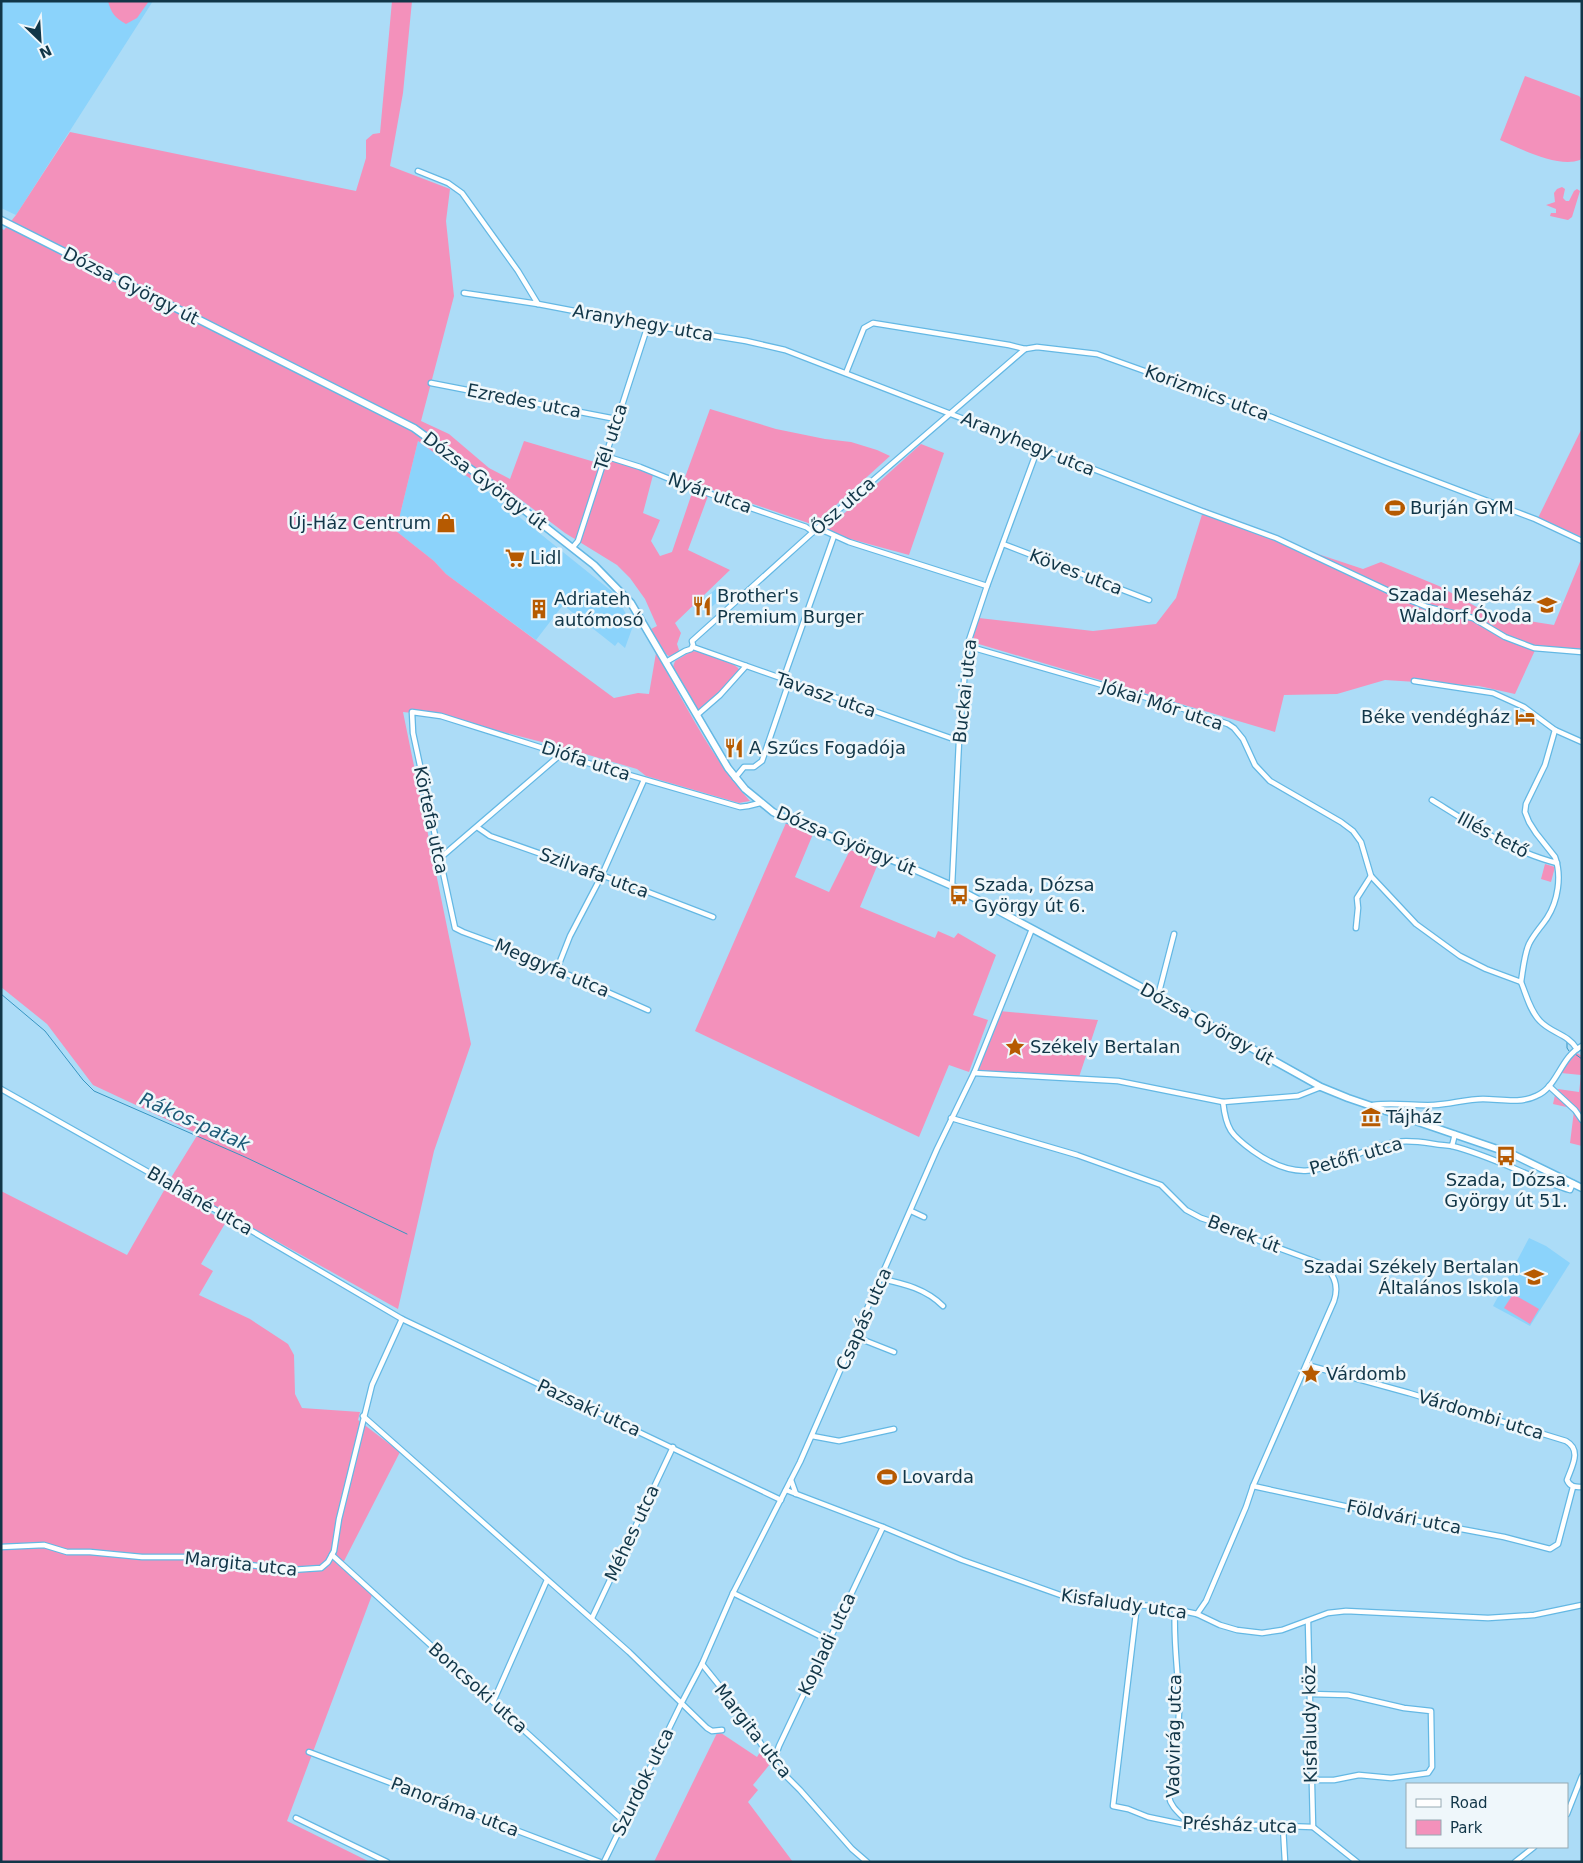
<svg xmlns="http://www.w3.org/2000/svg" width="1583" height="1863" font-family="'DejaVu Sans',sans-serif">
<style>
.built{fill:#8bd3fb}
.green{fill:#f391bb}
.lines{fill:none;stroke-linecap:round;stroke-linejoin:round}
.stream{stroke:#3795c2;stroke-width:1}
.street-casing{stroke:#64b8e4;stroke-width:7}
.secondary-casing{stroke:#64b8e4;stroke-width:9}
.street{stroke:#fff;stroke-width:4.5}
.secondary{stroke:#fff;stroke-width:6}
.labels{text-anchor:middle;stroke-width:5;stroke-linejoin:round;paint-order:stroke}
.street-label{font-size:18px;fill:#113648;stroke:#eff7fb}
.poi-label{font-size:18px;fill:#113648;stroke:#eff7fb;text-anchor:start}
.water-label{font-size:19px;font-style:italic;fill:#1d5b78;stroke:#eff7fb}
</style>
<rect width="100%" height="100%" fill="#acdcf7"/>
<!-- built -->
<g class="built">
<polygon points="1,1 153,1 16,215 1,208"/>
<polygon points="418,441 482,487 614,593 633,626 625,648 618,642 615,646 563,605 536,640 446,574 434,561 396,531"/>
<polygon points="720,585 727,594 709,609 702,601"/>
<polygon points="1529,1238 1546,1246 1570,1263 1530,1326 1493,1306"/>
</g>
<!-- green -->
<g class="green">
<path d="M 108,1 L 149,1 L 137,18 L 126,24 C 115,18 111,13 108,1 Z"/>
<path d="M 392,1 L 412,1 L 403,93 L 390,166 L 450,189 L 446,221 L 454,296 L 421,421 L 449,434 L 489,468 L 510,479 L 524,441 L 598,463 L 611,459 L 653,475 L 643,513 L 660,520 L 651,541 L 660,556 L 672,552 L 693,490 L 708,496 L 688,550 L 730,570 L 675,623 L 681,633 L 677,644 L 679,650 L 676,655 L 670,657 L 666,654 L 651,629 L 657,626 L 645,599 L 630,578 L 617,565 L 565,533 L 508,490 L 488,479 L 482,487 L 418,441 L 396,531 L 434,561 L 446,574 L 614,698 L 638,693 L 649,694 L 656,653 C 685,703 711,758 750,801 L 739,803 L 646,776 L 637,769 L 561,747 L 441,716 L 403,712 L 471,1044 L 434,1151 L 398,1309 L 169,1181 L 198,1134 L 93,1085 L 47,1024 L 1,987 L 1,228 L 4,230 L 16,215 L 70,132 L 356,191 L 366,158 L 366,140 L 373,134 L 380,133 Z"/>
<path d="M 1525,76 L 1579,96 L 1582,99 L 1582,156 L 1580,160 C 1558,168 1521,149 1500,140 Z"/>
<polygon points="1562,187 1565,189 1563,198 1566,201 1569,201 1574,191 1577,189 1580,191 1572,217 1568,220 1550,216 1551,213 1556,213 1556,209 1546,205 1555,202 1554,193 1557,189"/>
<polygon points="710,409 776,429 825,439 851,442 877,450 890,456 814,525 684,480"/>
<polygon points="1582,428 1582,537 1538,518"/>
<polygon points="921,444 944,453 909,555 843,537 827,529"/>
<polygon points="1204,508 1279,541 1363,569 1381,562 1439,586 1491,615 1554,625 1582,557 1582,649 1537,646 1515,694 1479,686 1385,680 1337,694 1284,695 1275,732 972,642 979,618 1093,631 1156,624 1176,598"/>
<path d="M 692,651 C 702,651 737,662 740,671 L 707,706 L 699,711 L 673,667 L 675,661 Z"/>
<polygon points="786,823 813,834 795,877 829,892 850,850 880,859 860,907 935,938 938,931 954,938 958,933 996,955 973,1015 988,1020 969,1072 949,1065 919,1137 695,1031"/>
<polygon points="1545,864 1555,867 1551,882 1541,879"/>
<polygon points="999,1011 1098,1020 1079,1077 977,1072"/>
<polygon points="1577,1053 1582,1056 1582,1146 1570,1143 1574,1111 1571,1108 1553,1104 1555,1095 1558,1089 1579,1092 1581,1075 1561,1073 1566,1065"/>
<polygon points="166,1187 226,1222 201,1264 213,1271 199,1295 250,1319 288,1344 294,1355 295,1394 302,1408 360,1412 358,1420 400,1452 342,1565 372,1595 287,1821 370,1862 1,1862 1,1191 127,1255"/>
<polygon points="1513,1294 1539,1309 1530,1324 1504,1308"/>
<polygon points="718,1731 757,1757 762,1749 770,1764 753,1785 758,1790 748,1802 793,1862 654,1862"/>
</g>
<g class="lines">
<!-- stream -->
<g class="stream">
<polyline points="1,994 45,1031 83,1080 94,1091 245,1157 407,1234"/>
<polyline points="1567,1042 1567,1048 1569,1051"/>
<polyline points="1575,1054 1582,1059"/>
</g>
<defs>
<g id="street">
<polyline points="418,171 448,183 462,193 518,271 538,304"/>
<polyline points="464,293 538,304 648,325 746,341 785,350 1202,511 1276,538 1393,593 1427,607 1473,618 1505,637 1526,645 1534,648 1582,652"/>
<polyline points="846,373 864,328 873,323 1009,345 1025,349 1037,347 1097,354 1251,409 1385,462 1535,519 1582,541"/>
<polyline points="431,383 616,419"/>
<polyline points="605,456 640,467 687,486 806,527 813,532"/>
<polyline points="818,528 849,542 987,586"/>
<polyline points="1003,544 1149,600"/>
<polyline points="573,547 578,541 648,325"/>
<path d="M 967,646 L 1172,705 L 1228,724 L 1234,728 L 1243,739 L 1255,765 L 1270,781 L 1341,822 L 1353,831 L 1361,842 L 1371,876 L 1416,924 L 1460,956 L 1486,969 L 1521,982 C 1526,994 1530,1011 1540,1021 C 1551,1033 1568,1034 1577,1049"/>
<polyline points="693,647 959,741"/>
<polyline points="666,662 685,651 691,649 693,645 692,641 813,532 1025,349"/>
<polyline points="783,680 834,536"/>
<polyline points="1414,681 1493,693 1524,707 1555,730 1582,742"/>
<polyline points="697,715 720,695 746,666"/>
<polyline points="735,778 744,767 754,767 762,761 789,682"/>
<path d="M 1432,800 C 1471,824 1512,852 1557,863"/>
<polyline points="477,827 490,836 635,887 713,917"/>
<polyline points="439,859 560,755"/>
<polyline points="952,886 959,741 967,646 987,586 1038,448"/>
<polyline points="1356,928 1358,908 1357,898 1371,876"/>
<polyline points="557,969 570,936 602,875 644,780"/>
<path d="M 1521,982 C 1523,970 1524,955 1529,944 C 1534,934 1541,927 1547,918 C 1558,901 1562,876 1555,857 L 1536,833 L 1529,822 L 1525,812 L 1526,804 L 1545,765 L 1555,730"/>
<polyline points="1158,996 1174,934"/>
<polyline points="648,1010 517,952 463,932 455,928 413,733 412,712 441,716 552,751 560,755 740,807 748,806 760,803"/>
<polyline points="974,1073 1118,1081 1223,1102 1298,1096 1321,1087"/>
<polyline points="1549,1086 1575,1110 1582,1120"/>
<polyline points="1,1089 221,1213 402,1319 781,1500"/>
<path d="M 1223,1102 C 1226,1129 1231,1135 1253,1151 C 1314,1195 1337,1153 1396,1142 C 1416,1139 1433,1145 1452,1146 L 1455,1134"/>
<path d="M 1373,1105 C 1394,1102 1413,1106 1434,1105 C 1451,1104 1467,1099 1483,1099 C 1500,1099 1520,1104 1536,1096 C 1558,1087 1560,1057 1582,1046"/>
<path d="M 951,1118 L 1077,1155 L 1161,1185 L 1186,1210 L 1201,1218 L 1247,1233 L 1257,1240 L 1322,1264 C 1335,1274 1339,1286 1334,1301 L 1253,1486 L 1246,1507 L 1206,1601 L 1197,1614"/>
<path d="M 1452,1146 C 1493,1156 1530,1178 1570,1190 L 1573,1183"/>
<polyline points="911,1211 924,1217"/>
<path d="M 882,1279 C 905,1284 926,1289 943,1306"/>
<polyline points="856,1337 894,1352"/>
<path d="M 1307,1365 L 1409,1393 L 1566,1441 C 1582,1450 1572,1466 1567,1480 C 1570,1487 1575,1487 1582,1487"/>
<polyline points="363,1416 629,1652 707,1728 712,1731 722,1730"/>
<polyline points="812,1436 839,1441 894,1429"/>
<polyline points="791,1480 796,1494"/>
<polyline points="1253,1486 1381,1514 1504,1537 1550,1549 1558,1544 1573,1487"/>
<polyline points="786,1490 883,1527 962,1560 1066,1597 1120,1605 1160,1606 1197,1614 1220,1625 1237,1630 1262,1633 1282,1630 1328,1613 1346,1611 1488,1618 1534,1615 1582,1605"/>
<polyline points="1,1547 44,1545 67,1552 90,1552 142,1557 185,1557 291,1570 321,1568 328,1562 334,1551 339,1519 372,1385 402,1319"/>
<polyline points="332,1555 619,1817 625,1820"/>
<polyline points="733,1593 828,1640"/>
<polyline points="1137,1605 1113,1806 1128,1809 1148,1817 1191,1826 1214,1828 1256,1825 1313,1827 1357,1862"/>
<path d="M 1175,1609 C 1173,1644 1179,1675 1179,1709 C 1179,1738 1172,1768 1169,1797 C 1171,1809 1184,1816 1191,1826"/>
<polyline points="592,1618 673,1447"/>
<polyline points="1308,1621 1313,1827"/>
<polyline points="702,1664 743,1715 773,1763 800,1790 852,1849 867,1862"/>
<polyline points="1310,1694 1348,1695 1404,1708 1431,1711 1432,1767 1428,1773 1391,1778 1359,1775 1334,1780 1311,1780"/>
<polyline points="493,1702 547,1580"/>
<polyline points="309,1752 600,1862"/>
<polyline points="773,1763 779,1746 883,1527"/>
<polyline points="1567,1814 1582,1776"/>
<polyline points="296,1818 387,1862"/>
<polyline points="1283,1827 1285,1862"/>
<polyline points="604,1862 682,1702 702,1664 733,1593 800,1462 937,1149 974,1073 1032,929"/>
<polyline points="1515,1862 1534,1847"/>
</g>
<polyline id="secondary" points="1,220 414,428 491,484 594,565 631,603 728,768 745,789 773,812 795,823 900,863 952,886 1158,996 1321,1087 1348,1098 1512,1154 1582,1188"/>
</defs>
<!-- street casing -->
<use href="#street" class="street-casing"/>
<!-- secondary casing -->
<use href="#secondary" class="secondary-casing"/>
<!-- street -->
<use href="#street" class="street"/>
<!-- secondary -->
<use href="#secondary" class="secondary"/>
</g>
<!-- icons -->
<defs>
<symbol id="stadium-bare" viewBox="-9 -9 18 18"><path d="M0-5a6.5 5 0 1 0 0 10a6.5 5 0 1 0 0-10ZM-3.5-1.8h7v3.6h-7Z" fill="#b65a01" stroke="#eff7fb" stroke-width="2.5" paint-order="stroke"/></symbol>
<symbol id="shop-bare" viewBox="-9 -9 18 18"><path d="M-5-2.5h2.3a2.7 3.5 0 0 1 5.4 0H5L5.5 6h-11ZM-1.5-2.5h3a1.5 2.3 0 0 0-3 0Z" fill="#b65a01" stroke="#eff7fb" stroke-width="2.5" paint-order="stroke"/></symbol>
<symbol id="supermarket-bare" viewBox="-9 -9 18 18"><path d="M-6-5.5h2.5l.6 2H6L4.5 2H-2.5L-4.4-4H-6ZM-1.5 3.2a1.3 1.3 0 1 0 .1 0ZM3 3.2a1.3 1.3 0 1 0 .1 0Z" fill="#b65a01" stroke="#eff7fb" stroke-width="2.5" paint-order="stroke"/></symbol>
<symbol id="school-bare" viewBox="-9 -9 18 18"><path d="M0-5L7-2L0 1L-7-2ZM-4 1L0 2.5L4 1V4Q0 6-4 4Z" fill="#b65a01" stroke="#eff7fb" stroke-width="2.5" paint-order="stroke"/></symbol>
<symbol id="restaurant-bare" viewBox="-9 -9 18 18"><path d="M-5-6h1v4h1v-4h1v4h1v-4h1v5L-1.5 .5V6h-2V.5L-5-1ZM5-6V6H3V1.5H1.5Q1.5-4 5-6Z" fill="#b65a01" stroke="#eff7fb" stroke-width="2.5" paint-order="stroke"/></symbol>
<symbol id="building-bare" viewBox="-9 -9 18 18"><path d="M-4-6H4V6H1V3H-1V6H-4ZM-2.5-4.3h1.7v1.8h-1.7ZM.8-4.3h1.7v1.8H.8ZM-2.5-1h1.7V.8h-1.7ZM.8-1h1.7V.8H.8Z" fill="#b65a01" stroke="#eff7fb" stroke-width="2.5" paint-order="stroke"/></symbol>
<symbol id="hotel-bare" viewBox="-9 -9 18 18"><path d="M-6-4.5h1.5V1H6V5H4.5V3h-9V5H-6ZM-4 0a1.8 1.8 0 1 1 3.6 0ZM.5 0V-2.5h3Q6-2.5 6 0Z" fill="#b65a01" stroke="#eff7fb" stroke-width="2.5" paint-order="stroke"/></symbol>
<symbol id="bus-bare" viewBox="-9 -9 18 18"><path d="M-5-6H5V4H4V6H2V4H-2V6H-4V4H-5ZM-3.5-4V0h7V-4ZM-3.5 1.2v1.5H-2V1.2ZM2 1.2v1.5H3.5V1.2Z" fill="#b65a01" stroke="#eff7fb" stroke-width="2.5" paint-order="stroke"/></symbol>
<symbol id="sight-bare" viewBox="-9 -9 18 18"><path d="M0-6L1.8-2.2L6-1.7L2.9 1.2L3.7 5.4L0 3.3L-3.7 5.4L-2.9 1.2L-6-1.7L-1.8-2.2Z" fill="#b65a01" stroke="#eff7fb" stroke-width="2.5" paint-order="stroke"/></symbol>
<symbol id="museum-bare" viewBox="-9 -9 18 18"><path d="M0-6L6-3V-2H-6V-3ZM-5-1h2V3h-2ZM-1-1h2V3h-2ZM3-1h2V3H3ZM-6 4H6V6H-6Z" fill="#b65a01" stroke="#eff7fb" stroke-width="2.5" paint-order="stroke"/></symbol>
</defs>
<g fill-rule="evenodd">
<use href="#stadium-bare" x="1381" y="494" width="28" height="28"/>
<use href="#shop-bare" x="432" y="509" width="28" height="28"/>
<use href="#supermarket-bare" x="501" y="544" width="28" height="28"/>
<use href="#school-bare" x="1533" y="591" width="28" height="28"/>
<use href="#restaurant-bare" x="688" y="592" width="28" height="28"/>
<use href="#building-bare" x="525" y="595" width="28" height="28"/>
<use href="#hotel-bare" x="1511" y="703" width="28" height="28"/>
<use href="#restaurant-bare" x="720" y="734" width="28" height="28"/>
<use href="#bus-bare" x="945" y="881" width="28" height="28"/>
<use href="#sight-bare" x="1001" y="1033" width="28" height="28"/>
<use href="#museum-bare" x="1357" y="1103" width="28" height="28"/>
<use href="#bus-bare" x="1492" y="1142" width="28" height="28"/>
<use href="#school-bare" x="1520" y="1263" width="28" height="28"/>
<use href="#sight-bare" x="1297" y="1360" width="28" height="28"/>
<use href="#stadium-bare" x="873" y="1463" width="28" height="28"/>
</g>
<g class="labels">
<!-- street labels -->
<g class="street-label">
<text transform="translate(131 286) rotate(27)" y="6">Dózsa György út</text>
<text transform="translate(643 323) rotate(10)" y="6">Aranyhegy utca</text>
<text transform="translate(1207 393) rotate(20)" y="6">Korizmics utca</text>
<text transform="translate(524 401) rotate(11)" y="6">Ezredes utca</text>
<text transform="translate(611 437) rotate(-72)" y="6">Tél utca</text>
<text transform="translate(1028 444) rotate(22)" y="6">Aranyhegy utca</text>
<text transform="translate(485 481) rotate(37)" y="6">Dózsa György út</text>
<text transform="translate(710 493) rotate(20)" y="6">Nyár utca</text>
<text transform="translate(843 506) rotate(-41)" y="6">Ősz utca</text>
<text transform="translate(1076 572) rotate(21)" y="6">Köves utca</text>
<text transform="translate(965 691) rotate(-84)" y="6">Buckai utca</text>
<text transform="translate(826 695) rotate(19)" y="6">Tavasz utca</text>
<text transform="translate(1162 705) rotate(18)" y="6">Jókai Mór utca</text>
<text transform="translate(586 761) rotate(18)" y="6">Diófa utca</text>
<text transform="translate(431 820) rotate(78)" y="6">Körtefa utca</text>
<text transform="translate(1493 835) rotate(28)" y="6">Illés tető</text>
<text transform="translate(846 841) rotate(23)" y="6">Dózsa György út</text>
<text transform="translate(594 873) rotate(20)" y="6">Szilvafa utca</text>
<text transform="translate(552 968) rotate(23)" y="6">Meggyfa utca</text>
<text transform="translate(1207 1024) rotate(29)" y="6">Dózsa György út</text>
<text transform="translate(1356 1156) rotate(-16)" y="6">Petőfi utca</text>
<text transform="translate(200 1201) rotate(30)" y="6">Blaháné utca</text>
<text transform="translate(1244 1234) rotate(21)" y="6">Berek út</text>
<text transform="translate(864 1319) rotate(-66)" y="6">Csapás utca</text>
<text transform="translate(589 1408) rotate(25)" y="6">Pazsaki utca</text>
<text transform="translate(1481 1415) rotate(17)" y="6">Várdombi utca</text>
<text transform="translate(1404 1517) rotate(11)" y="6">Földvári utca</text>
<text transform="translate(632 1533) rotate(-65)" y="6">Méhes utca</text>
<text transform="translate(241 1564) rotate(6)" y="6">Margita utca</text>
<text transform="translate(1124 1604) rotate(8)" y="6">Kisfaludy utca</text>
<text transform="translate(827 1644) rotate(-65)" y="6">Kopladi utca</text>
<text transform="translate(478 1688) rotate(42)" y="6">Boncsoki utca</text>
<text transform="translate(1310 1724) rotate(-91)" y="6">Kisfaludy köz</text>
<text transform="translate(753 1731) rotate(52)" y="6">Margita utca</text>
<text transform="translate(1174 1736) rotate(-89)" y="6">Vadvirág utca</text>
<text transform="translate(643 1782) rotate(-64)" y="6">Szurdok utca</text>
<text transform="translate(455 1807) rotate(21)" y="6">Panoráma utca</text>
<text transform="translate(1240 1825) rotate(2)" y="6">Présház utca</text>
</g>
<!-- poi labels -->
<g class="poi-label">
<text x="1410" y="514">Burján GYM</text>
<text x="431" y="529" text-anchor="end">Új-Ház Centrum</text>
<text x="530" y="564">Lidl</text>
<text x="1532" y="601" text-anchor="end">Szadai Meseház<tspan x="1532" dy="21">Waldorf Óvoda</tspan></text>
<text x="717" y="602">Brother's<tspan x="717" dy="21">Premium Burger</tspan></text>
<text x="554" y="605">Adriateh<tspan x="554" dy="21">autómosó</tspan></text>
<text x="1510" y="723" text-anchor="end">Béke vendégház</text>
<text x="749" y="754">A Szűcs Fogadója</text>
<text x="974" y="891">Szada, Dózsa<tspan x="974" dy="21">György út 6.</tspan></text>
<text x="1030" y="1053">Székely Bertalan</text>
<text x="1386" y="1123">Tájház</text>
<text x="1506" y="1186" text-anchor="middle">Szada, Dózsa<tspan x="1506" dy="21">György út 51.</tspan></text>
<text x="1519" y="1273" text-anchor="end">Szadai Székely Bertalan<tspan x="1519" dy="21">Általános Iskola</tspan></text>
<text x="1326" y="1380">Várdomb</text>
<text x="902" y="1483">Lovarda</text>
</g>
<!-- water labels -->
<g class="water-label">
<text transform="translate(195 1121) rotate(24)" y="7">Rákos-patak</text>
</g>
</g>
<!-- border -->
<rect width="1583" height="1863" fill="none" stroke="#113648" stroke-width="5"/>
<!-- legend -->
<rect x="1406" y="1783" width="162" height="65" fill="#eff7fb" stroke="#96aab3"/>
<rect x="1416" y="1799" width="25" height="8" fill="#ffffff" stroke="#96aab3"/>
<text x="1450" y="1808" font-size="15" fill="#113648">Road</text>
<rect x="1416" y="1820" width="25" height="15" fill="#f391bb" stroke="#96aab3"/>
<text x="1450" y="1833" font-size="15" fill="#113648">Park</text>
<!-- north arrow -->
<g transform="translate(40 40) rotate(155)" stroke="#eff7fb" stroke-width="4" paint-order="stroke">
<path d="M0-4L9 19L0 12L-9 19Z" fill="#113648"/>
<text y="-8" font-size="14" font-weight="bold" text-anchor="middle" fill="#113648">N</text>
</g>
</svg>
